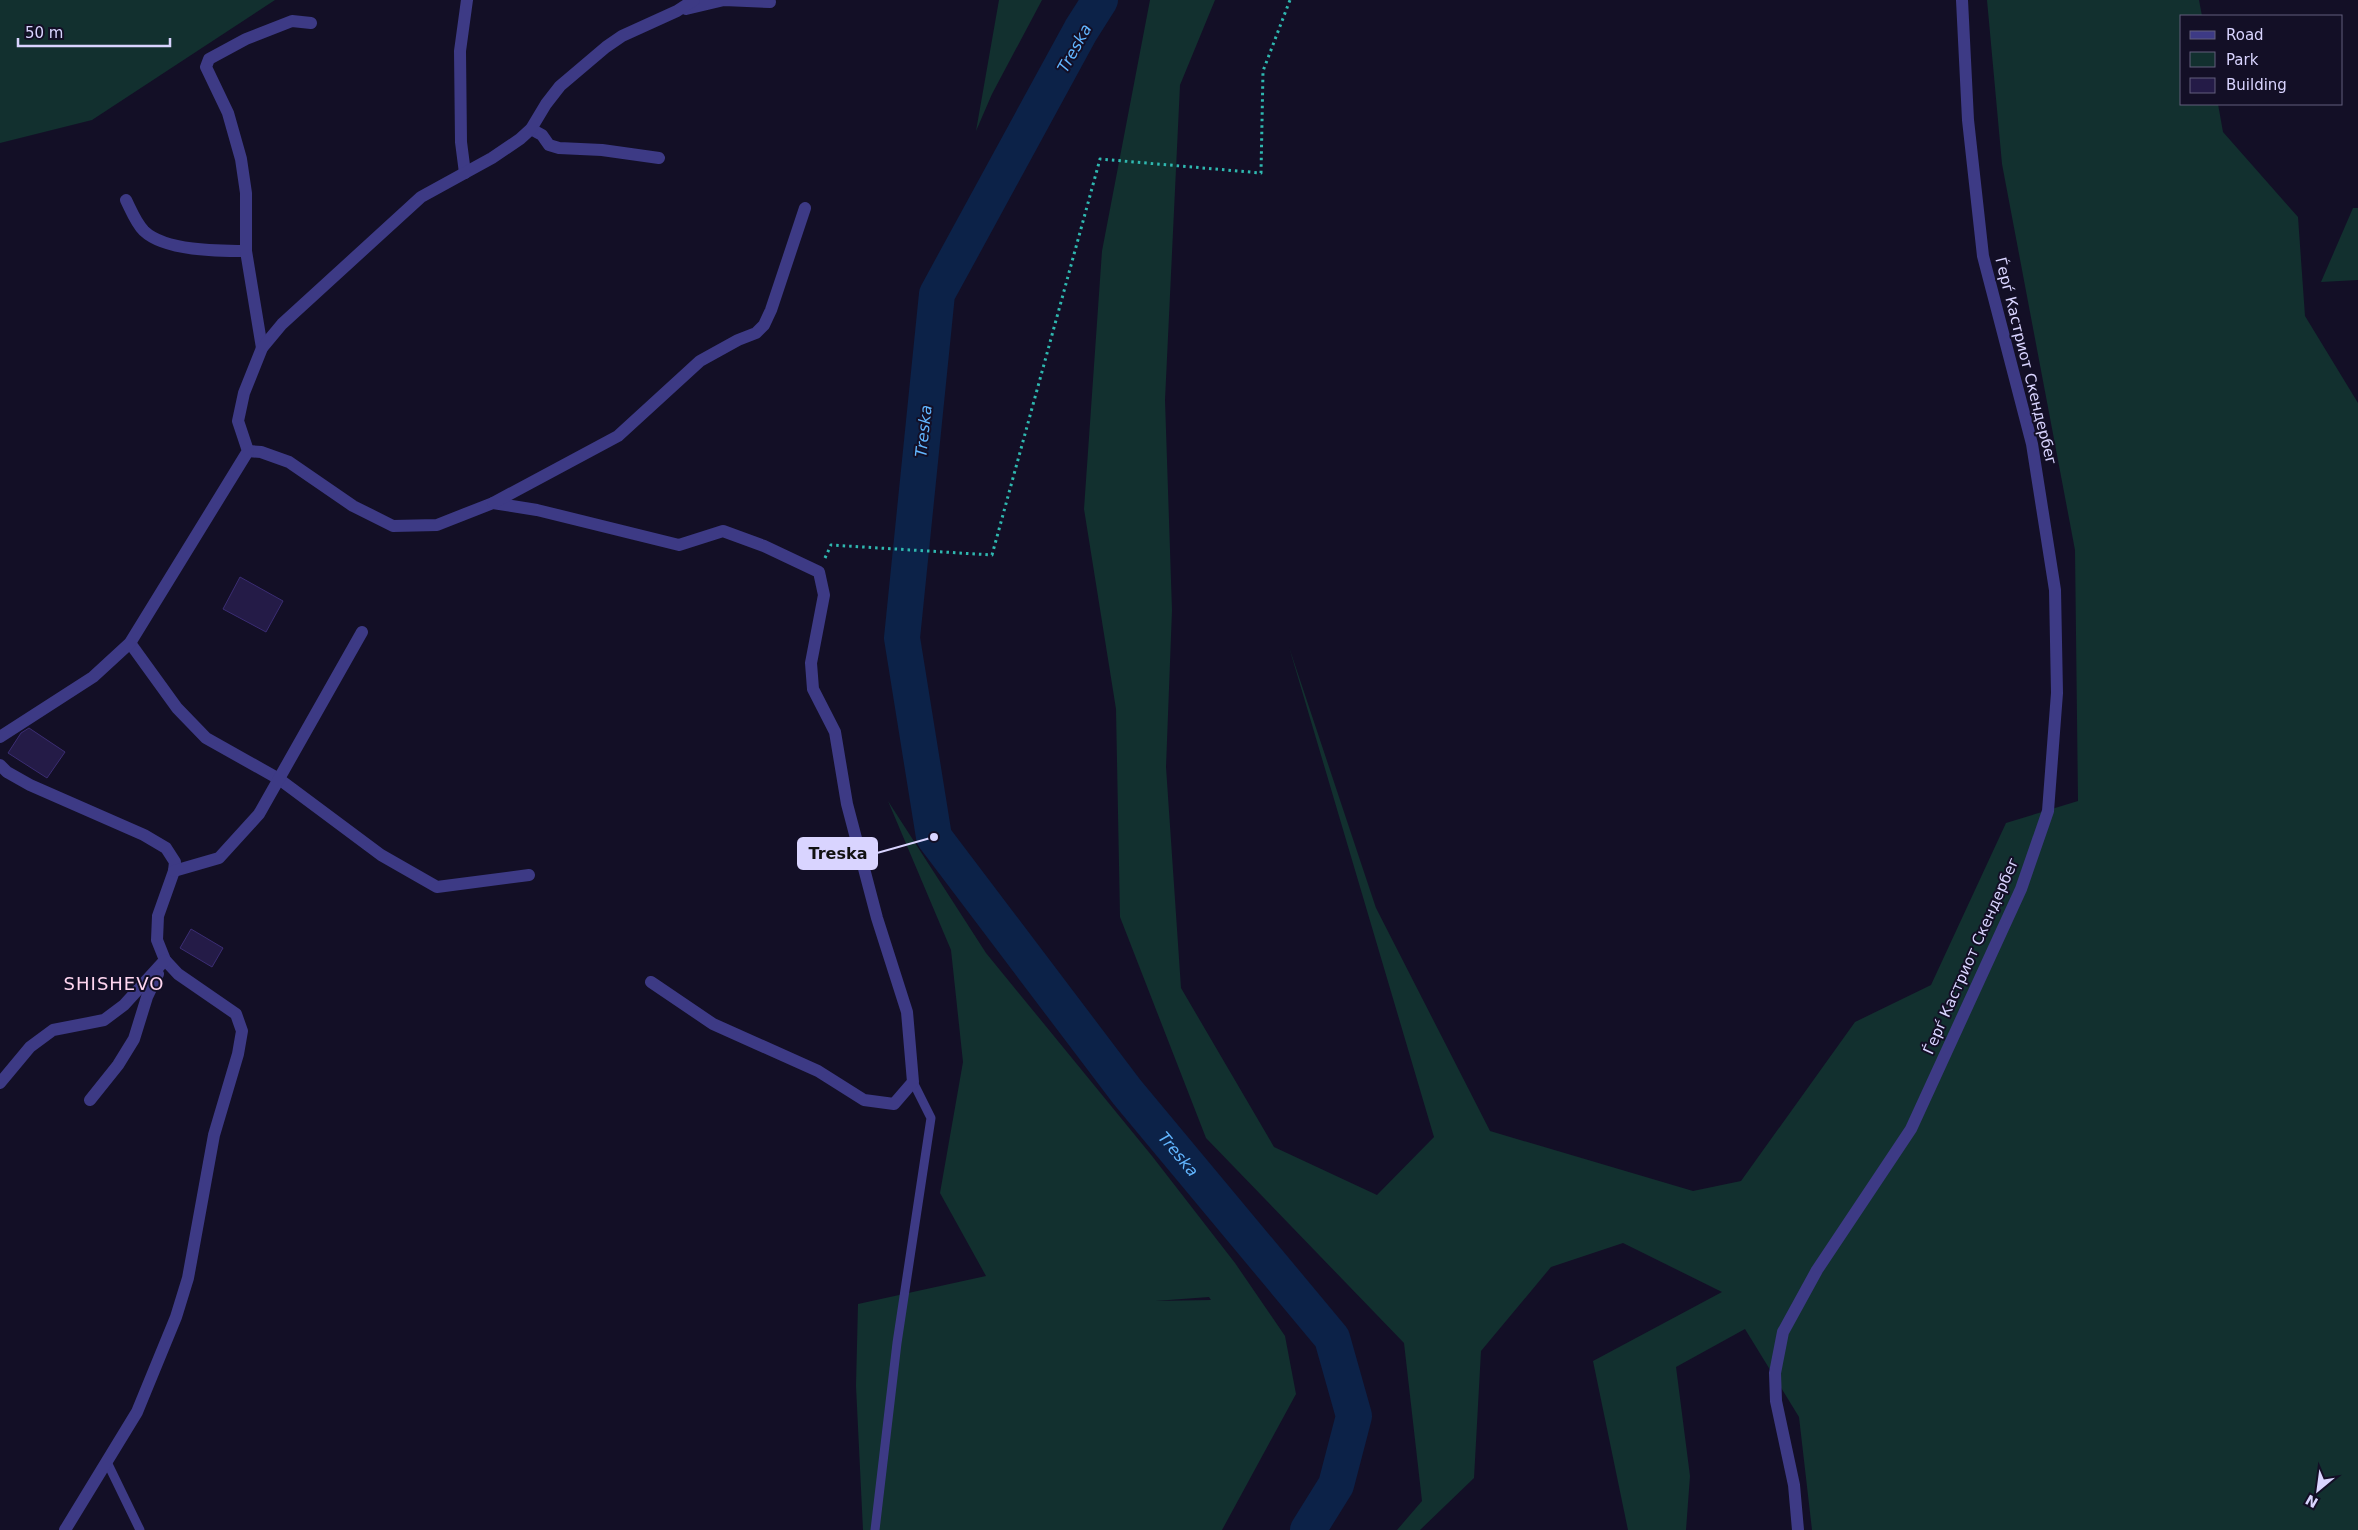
<svg xmlns="http://www.w3.org/2000/svg" width="2358" height="1530" font-family="'DejaVu Sans',sans-serif">
<style>
.green{fill:#12302f;fill-rule:evenodd}
.lines{fill:none;stroke-linecap:round;stroke-linejoin:round}
.river{stroke:#0c2248;stroke-width:36}
.building{fill:#241b47;stroke:#3b2d73}
.path{stroke:#2fb8b0;stroke-width:3;stroke-dasharray:2.5 4;stroke-linecap:butt}
.service{stroke:#3d3a85;stroke-width:9}
.minor{stroke:#3d3a85;stroke-width:12}
.labels{text-anchor:middle;stroke-width:4;stroke-linejoin:round;paint-order:stroke}
.street-label{font-size:15px;fill:#d9d4ff;stroke:#130f26}
.water-label{font-size:16px;font-style:italic;fill:#62b6ff;stroke:#130f26}
.quarter-label{font-size:18px;letter-spacing:1px;fill:#ffd6f0;stroke:#130f26}
.leader{fill:none;stroke:#d9d4ff;stroke-width:2}
.callout-dot{fill:#d9d4ff;stroke:#130f26;stroke-width:2}
.callout{fill:#d9d4ff;stroke:#d9d4ff;stroke-width:2}
.callout-label{font-size:16px;text-anchor:middle;font-weight:bold;fill:#111}
</style>
<rect width="100%" height="100%" fill="#130f26"/>
<!-- green -->
<g class="green">
<polygon points="0,0 275,0 92,120 0,143"/>
<polygon points="999,0 1042,0 992,94 976,131"/>
<polygon points="1150,0 1215,0 1180,85 1165,400 1172,610 1166,767 1181,988 1274,1147 1377,1195 1434,1137 1289,647 1376,908 1490,1131 1693,1191 1741,1181 1855,1022 1931,985 2006,823 2078,801 2075,550 2002,164 1987,0 2199,0 2202,16 2182,16 2182,104 2218,104 2223,132 2298,217 2305,316 2358,403 2358,1530 1812,1530 1799,1417 1745,1329 1676,1367 1690,1476 1686,1530 1628,1530 1593,1361 1722,1292 1623,1243 1551,1267 1481,1351 1474,1478 1420,1530 1397,1530 1422,1501 1404,1343 1206,1138 1120,917 1116,709 1084,509 1102,251"/>
<polygon points="2353,208 2358,208 2358,280 2321,282"/>
<path d="M 888,801 L 986,953 L 1152,1156 L 1235,1263 L 1285,1336 L 1296,1394 L 1222,1530 L 863,1530 L 856,1386 L 858,1304 L 986,1276 L 940,1193 L 963,1062 L 951,950 ZM 1209,1297 L 1211,1300 L 1154,1301 L 1155,1301 Z"/>
</g>
<g class="lines">
<!-- river -->
<path class="river" id="s1" d="M 1100,0 L 1081,30 L 937,294 L 902,638 L 934,837 L 1127,1092 L 1332,1338 L 1354,1416 L 1336,1485 L 1308,1530"/>
</g>
<!-- building -->
<g class="building">
<polygon points="240,577 283,601 266,632 223,609"/>
<polygon points="29,728 65,752 47,778 8,753 21,733"/>
<polygon points="191,929 223,948 212,967 180,948"/>
</g>
<g class="lines">
<!-- path -->
<polyline class="path" points="825,558 831,545 992,555 1100,159 1261,173 1263,71 1290,0"/>
<!-- service -->
<g class="service">
<polyline points="107,1462 140,1530"/>
<polyline points="875,1530 897,1343 931,1118 913,1082"/>
</g>
<!-- minor -->
<g class="minor">
<polyline points="686,9 724,0 770,2"/>
<polyline points="531,129 542,135 549,145 559,148 602,150 659,158"/>
<polyline points="465,173 461,142 460,51 467,0"/>
<path d="M 126,200 C 131,210 136,223 144,231 C 165,251 218,251 246,251"/>
<polyline points="262,348 246,251 246,193 241,159 228,113 206,67 209,59 246,39 292,21 311,23"/>
<polyline points="248,451 261,452 289,462 353,506 393,526 437,525 493,503 537,510 679,545 723,531 764,546 819,572 824,595 811,663 813,689 835,732 847,804 877,918 907,1012 913,1082 894,1104 864,1100 818,1071 713,1024 651,982"/>
<polyline points="493,503 618,436 700,361 738,340 756,333 764,325 771,310 805,208"/>
<polyline points="130,643 177,708 206,738 279,779 381,855 437,887 529,875"/>
<polyline points="0,737 93,677 130,643 248,451 238,421 244,393 262,348 282,324 421,197 492,158 520,139 531,129 546,104 560,86 606,47 622,36 677,11 694,0"/>
<polyline points="0,765 7,772 30,785 144,835 166,848 175,862 174,871 158,916 157,940 165,960 178,974 236,1014 242,1031 238,1054 214,1135 188,1278 176,1317 137,1412 65,1530"/>
<polyline points="174,871 219,858 259,814 362,632"/>
<polyline points="0,1083 30,1047 53,1030 104,1020 124,1005 165,960"/>
<polyline points="90,1100 118,1065 134,1039 147,997 158,974"/>
<polyline points="1798,1530 1794,1485 1776,1401 1775,1373 1783,1332 1817,1270 1911,1129 2021,889 2048,811 2057,693 2055,590 2032,444 1983,256 1968,120 1962,0"/>
</g>
</g>
<g class="labels">
<!-- street labels -->
<g class="street-label">
<text transform="translate(2026 361) rotate(76)" y="5">Ѓерѓ Кастриот Скендербег</text>
<text transform="translate(1971 956) rotate(-66)" y="5">Ѓерѓ Кастриот Скендербег</text>
</g>
<!-- water labels -->
<g class="water-label">
<text transform="translate(1074 48) rotate(-61)" y="6">Treska</text>
<text transform="translate(923 431) rotate(-84)" y="6">Treska</text>
<text dy="6" stroke="none"><textPath href="#s1" startOffset="1284">Treska</textPath></text>
</g>
<!-- quarter labels -->
<g class="quarter-label">
<text x="114" y="990">SHISHEVO</text>
</g>
</g>
<!-- callouts -->
<path class="leader" d="M934 837L877 853"/>
<circle class="callout-dot" cx="934" cy="837" r="5"/>
<rect class="callout" x="798" y="838" width="79" height="31" rx="5"/>
<g class="callout-label">
<text x="838" y="859">Treska</text>
</g>
<!-- legend -->
<rect x="2180" y="15" width="162" height="90" fill="#130f26" stroke="#625e7d"/>
<rect x="2190" y="31" width="25" height="8" fill="#3d3a85" stroke="#625e7d"/>
<text x="2226" y="40" font-size="15" fill="#d9d4ff">Road</text>
<rect x="2190" y="52" width="25" height="15" fill="#12302f" stroke="#625e7d"/>
<text x="2226" y="65" font-size="15" fill="#d9d4ff">Park</text>
<rect x="2190" y="78" width="25" height="15" fill="#241b47" stroke="#625e7d"/>
<text x="2226" y="90" font-size="15" fill="#d9d4ff">Building</text>
<!-- north arrow -->
<g transform="translate(2318 1490) rotate(209)" stroke="#130f26" stroke-width="4" paint-order="stroke">
<path d="M0-4L9 19L0 12L-9 19Z" fill="#d9d4ff"/>
<text y="-8" font-size="14" font-weight="bold" text-anchor="middle" fill="#d9d4ff">N</text>
</g>
<!-- scale -->
<path d="M18 38v8h152v-8" fill="none" stroke="#d9d4ff" stroke-width="2.5"/>
<text x="25" y="38" font-size="15" fill="#d9d4ff" stroke="#130f26" stroke-width="4" paint-order="stroke">50 m</text>
</svg>
